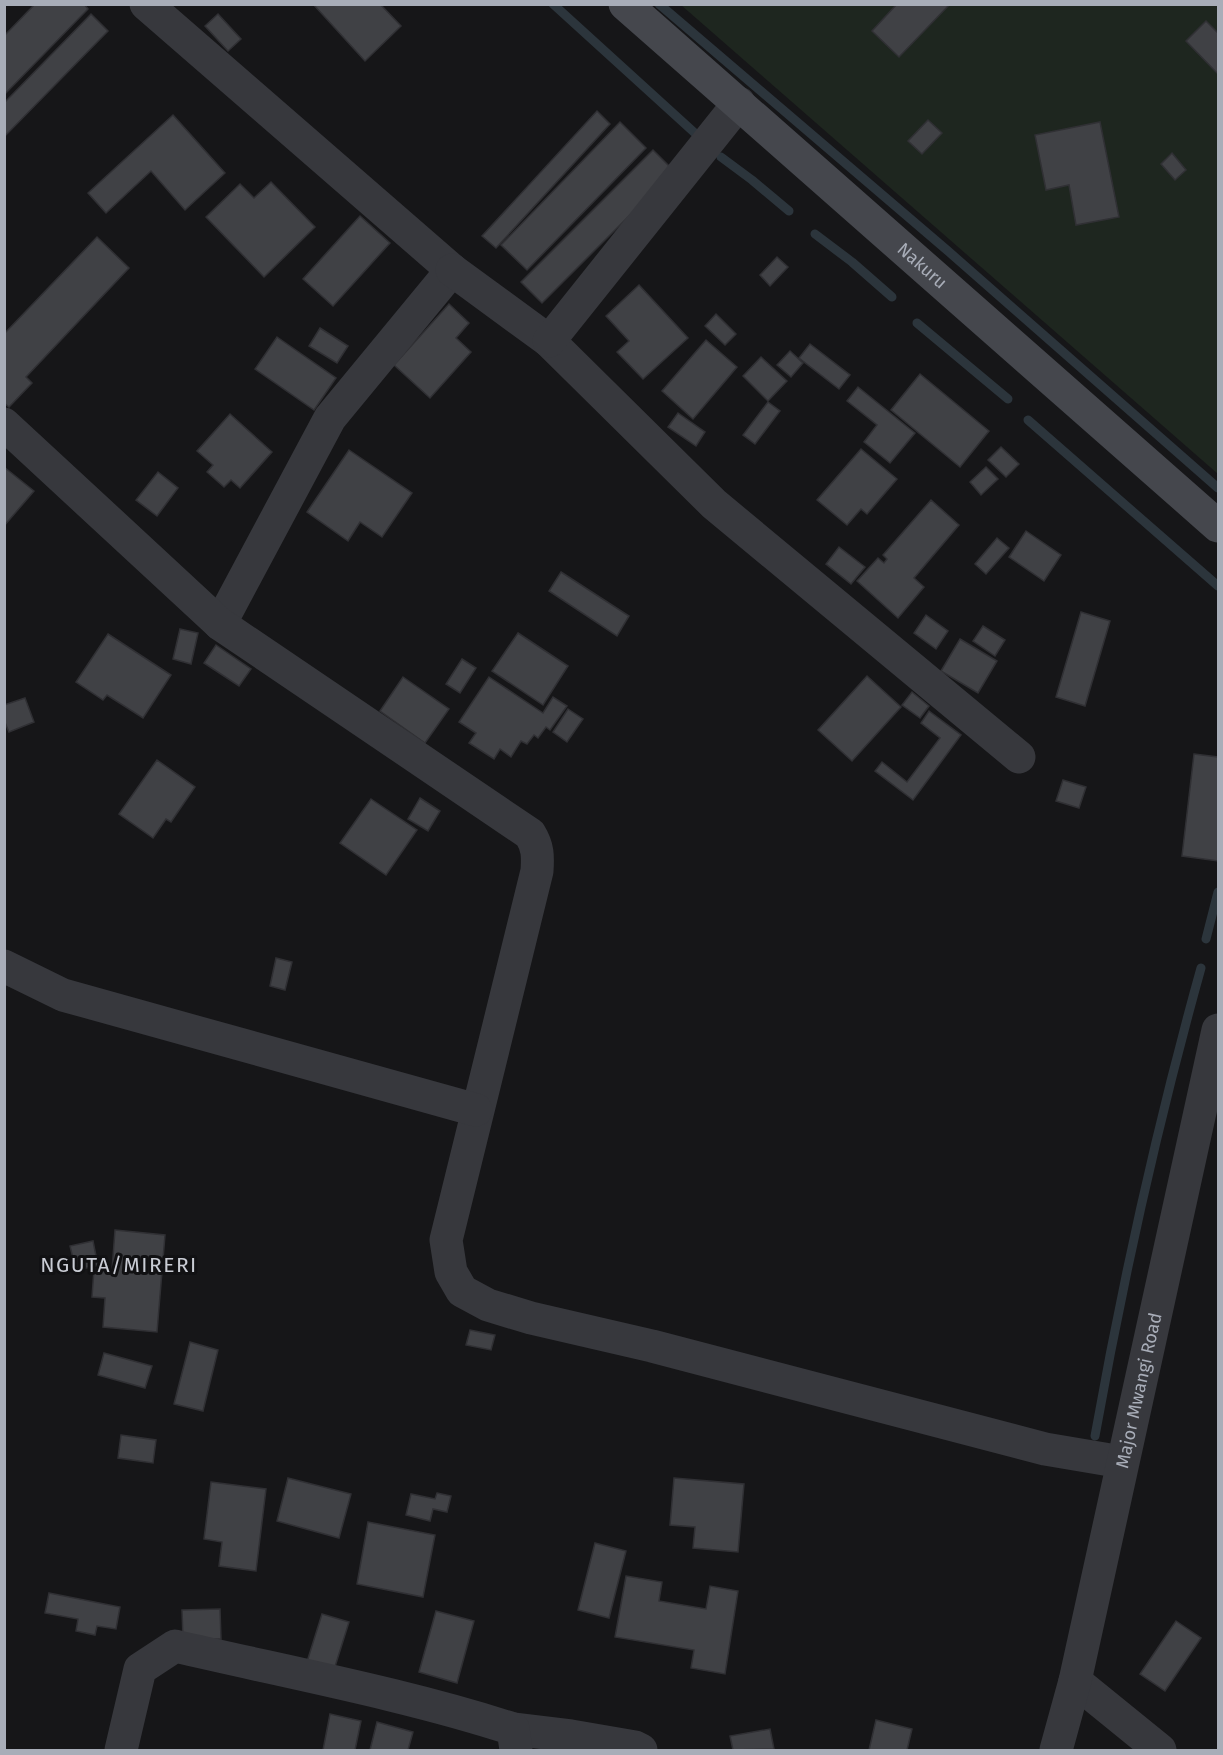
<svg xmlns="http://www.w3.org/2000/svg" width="1223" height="1755" font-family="'Fira Sans',sans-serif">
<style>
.green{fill:#1e261f}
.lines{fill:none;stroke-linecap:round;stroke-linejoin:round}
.stream{stroke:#2c353c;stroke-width:9}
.building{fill:#404145;stroke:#303034;stroke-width:1.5}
.minor{stroke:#37383d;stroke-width:33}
.tertiary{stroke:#37383d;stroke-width:33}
.secondary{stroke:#45474d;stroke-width:33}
.labels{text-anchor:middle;stroke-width:6;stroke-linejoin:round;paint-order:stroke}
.street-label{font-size:18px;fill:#a8adb8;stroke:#111113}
.quarter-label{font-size:21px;letter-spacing:1.5px;fill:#c9ccd4;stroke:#111113}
</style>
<rect width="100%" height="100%" fill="#161618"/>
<!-- green -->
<polygon class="green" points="681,5 1218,5 1218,474"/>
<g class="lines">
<!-- stream -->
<g class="stream">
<polyline points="553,4 697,135"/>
<polyline points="659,4 948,251 1218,488"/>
<polyline points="721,157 752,180 789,211"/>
<polyline points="815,234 852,262 892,297"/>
<polyline points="917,323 1008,399"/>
<polyline points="1028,420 1218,586"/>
<polyline points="1206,939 1218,892"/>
<path d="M 1095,1436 C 1123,1279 1158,1122 1201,968"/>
</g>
</g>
<!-- building -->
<g class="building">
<polygon points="35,4 84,4 88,9 4,95 4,36"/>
<polygon points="313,4 380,4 401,26 365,61"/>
<polygon points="897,4 950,4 899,57 872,31"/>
<polygon points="91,14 108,31 4,137 4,103"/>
<polygon points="218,14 241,39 228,51 205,26"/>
<polygon points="1206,21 1218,33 1218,74 1186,41"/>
<polygon points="597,111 610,124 496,248 482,236"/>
<polygon points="173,115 225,173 185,210 151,171 106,213 88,193"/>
<polygon points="928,120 942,133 922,154 908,141"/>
<polygon points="620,122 646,148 527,270 501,245"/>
<polygon points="1100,122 1119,217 1076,225 1069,185 1046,190 1035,135"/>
<polygon points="653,150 674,171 542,303 521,282"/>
<polygon points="1172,153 1186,170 1175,180 1161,164"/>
<polygon points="271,182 315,227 264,277 206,217 240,184 254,198"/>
<polygon points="360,216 390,243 333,306 303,279"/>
<polygon points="97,237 129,268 26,377 32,383 9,407 4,403 4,334"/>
<polygon points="777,257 788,267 770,286 760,275"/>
<polygon points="639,285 688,338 643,379 617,352 629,341 606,316"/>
<polygon points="449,304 469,323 456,338 471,352 430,398 394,365"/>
<polygon points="716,314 736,334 725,345 705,326"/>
<polygon points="320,328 348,346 337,363 309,346"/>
<polygon points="277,337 336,378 314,410 255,369"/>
<polygon points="706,340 737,367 693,419 662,391"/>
<polygon points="810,344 850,375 839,389 799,358"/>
<polygon points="790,351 803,363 791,377 777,365"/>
<polygon points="761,357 787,381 768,401 743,376"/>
<polygon points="920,374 989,431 960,467 891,410"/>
<polygon points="858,387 915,433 890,463 864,442 877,425 847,401"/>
<polygon points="768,402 780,411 755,444 743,435"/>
<polygon points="678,413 705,432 696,446 668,427"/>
<polygon points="230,414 272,452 240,488 231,480 224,487 207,472 213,465 197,451"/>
<polygon points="1001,447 1019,464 1006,477 988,460"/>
<polygon points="861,449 897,479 867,514 861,509 847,525 817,500"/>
<polygon points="349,450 412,493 382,537 360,522 348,541 307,512"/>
<polygon points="4,467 34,491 4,526"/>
<polygon points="986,467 998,479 981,495 970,482"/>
<polygon points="158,472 178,488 157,516 136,500"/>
<polygon points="931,500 959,525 914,578 924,587 898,618 857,581 878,558 884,563 887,559 883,555"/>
<polygon points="1026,531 1061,555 1044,581 1009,557"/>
<polygon points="997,538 1009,548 986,574 975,564"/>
<polygon points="839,547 865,567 851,584 826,564"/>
<polygon points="561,572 629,616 617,636 549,591"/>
<polygon points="1081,612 1110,621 1085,706 1056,697"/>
<polygon points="926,615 948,631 936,649 914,633"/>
<polygon points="983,626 1005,640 995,656 973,641"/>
<polygon points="180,629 198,633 191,664 173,659"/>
<polygon points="518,633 568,666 543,705 492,671"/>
<polygon points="108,634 171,675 143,718 107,695 103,700 76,682"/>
<polygon points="960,639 997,661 978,693 941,671"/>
<polygon points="216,645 251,669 239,686 204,663"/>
<polygon points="462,659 476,668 460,693 446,684"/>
<polygon points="867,676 901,707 852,761 818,730"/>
<polygon points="403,677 449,709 425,743 380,711"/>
<polygon points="489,677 543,713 553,697 567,706 550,730 546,727 538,738 534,735 527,744 521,741 511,757 500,749 494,759 469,743 476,733 459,722"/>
<polygon points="912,692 929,706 920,718 902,705"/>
<polygon points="25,698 34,722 9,732 4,720 4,705"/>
<polygon points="568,709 583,719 567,742 553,732"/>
<polygon points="929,711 961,735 913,800 875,771 882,762 907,782 940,738 921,723"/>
<polygon points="1194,754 1218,757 1218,861 1182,856"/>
<polygon points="157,760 195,787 171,822 166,819 153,838 119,814"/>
<polygon points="1063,780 1086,787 1079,808 1056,801"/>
<polygon points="420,798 440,811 428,831 408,819"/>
<polygon points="371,799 417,830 386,875 340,843"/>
<polygon points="276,958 292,962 285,990 270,986"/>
<polygon points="115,1230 165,1235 157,1332 103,1327 105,1298 92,1297 94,1269 112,1270"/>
<polygon points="93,1241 98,1266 76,1270 70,1246"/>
<polygon points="470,1330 495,1335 491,1350 466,1345"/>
<polygon points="190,1342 218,1350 203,1411 174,1404"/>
<polygon points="104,1353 152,1366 145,1388 98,1375"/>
<polygon points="121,1435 156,1440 153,1463 118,1458"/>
<polygon points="288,1478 351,1494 339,1538 277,1521"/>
<polygon points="674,1478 744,1484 738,1552 693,1548 695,1527 670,1525"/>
<polygon points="211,1482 266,1489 256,1571 219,1566 222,1542 204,1539"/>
<polygon points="437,1493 451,1496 447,1512 433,1509 430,1521 406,1515 411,1494 435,1499"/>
<polygon points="368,1522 435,1535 423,1597 357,1584"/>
<polygon points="595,1543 626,1551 609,1618 578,1610"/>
<polygon points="626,1576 662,1582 659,1601 706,1609 710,1586 738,1591 725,1674 691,1668 694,1650 615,1637"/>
<polygon points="49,1593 120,1607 116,1629 97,1626 95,1635 76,1631 78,1619 45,1613"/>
<polygon points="220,1609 221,1639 183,1639 182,1610"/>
<polygon points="436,1611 474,1621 457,1683 419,1672"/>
<polygon points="322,1614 349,1622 333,1673 306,1665"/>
<polygon points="1176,1621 1201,1638 1165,1691 1140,1674"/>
<polygon points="330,1714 361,1721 355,1750 323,1750"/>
<polygon points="876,1720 912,1729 907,1750 869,1750"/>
<polygon points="377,1722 413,1732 408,1750 370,1750"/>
<polygon points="770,1729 774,1749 733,1750 730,1736"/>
</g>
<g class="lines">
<!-- minor -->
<g class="minor">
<polyline points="146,4 452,270 330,418 220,624"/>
<polyline points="452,270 549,341 714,504 1019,757"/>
<polyline points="549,341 739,103"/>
<path d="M 4,424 L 220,624 L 530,834 C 538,847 538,856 537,871 L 446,1240 L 451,1272 L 462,1291 L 488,1305 L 531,1318 L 652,1346 L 1045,1449 L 1122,1462"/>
<polyline points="4,966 63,995 476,1110"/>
<polyline points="1075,1681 1160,1750"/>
<polyline points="513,1729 571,1736 635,1747 641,1750"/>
<path d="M 121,1750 L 140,1669 L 175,1646 C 286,1672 405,1694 513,1729 L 516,1750"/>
</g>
<!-- tertiary -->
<path class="tertiary" id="s1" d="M 1056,1750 L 1075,1681 L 1218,1030"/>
<!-- secondary -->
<path class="secondary" id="s2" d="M 625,4 L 1218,526"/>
</g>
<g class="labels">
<!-- street labels -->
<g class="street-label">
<text dy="6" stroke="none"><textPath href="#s2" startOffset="396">Nakuru</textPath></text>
<text dy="6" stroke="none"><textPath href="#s1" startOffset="369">Major Mwangi Road</textPath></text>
</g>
<!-- quarter labels -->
<g class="quarter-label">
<text x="119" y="1272">NGUTA/MIRERI</text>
</g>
</g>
<!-- border -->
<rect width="1223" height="1755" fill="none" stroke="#a8adb8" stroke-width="12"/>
</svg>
